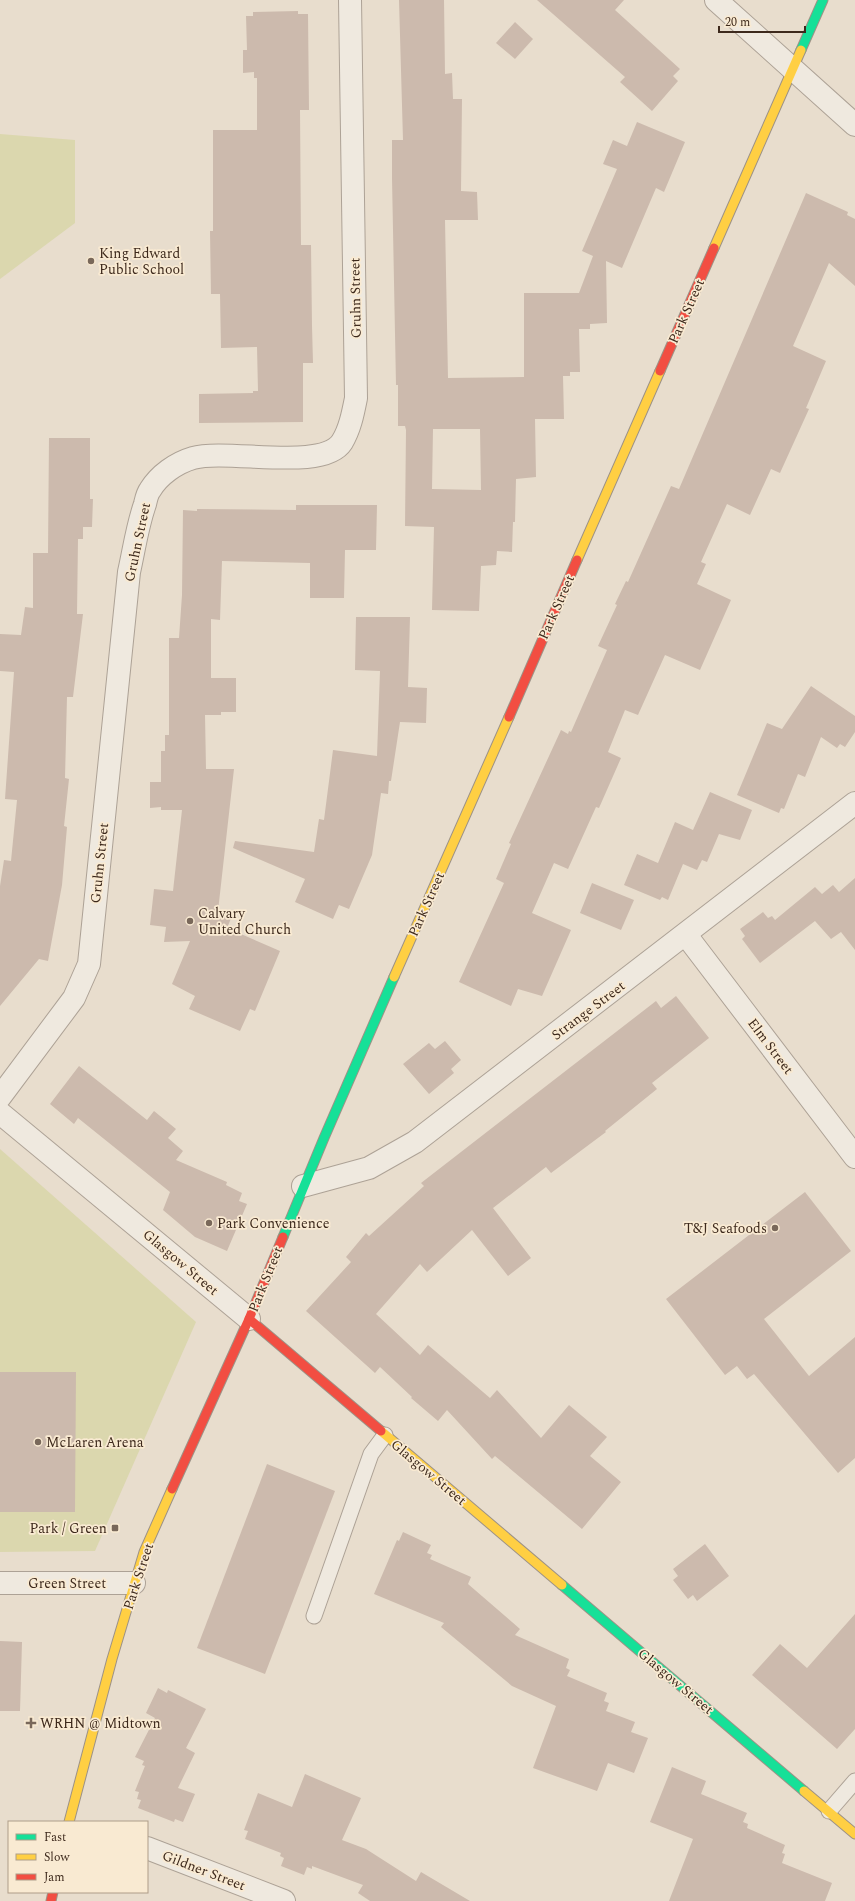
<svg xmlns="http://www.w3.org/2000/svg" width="855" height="1901" font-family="Spectral,serif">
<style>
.green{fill:#dbd7ae}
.building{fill:#ccbaad;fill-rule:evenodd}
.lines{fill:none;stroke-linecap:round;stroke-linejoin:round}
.lane-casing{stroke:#ada296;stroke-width:17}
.street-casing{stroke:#ada296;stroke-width:24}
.fast-casing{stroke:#9d9286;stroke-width:11}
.slow-casing{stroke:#9d9286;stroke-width:11}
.jam-casing{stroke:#9d9286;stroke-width:11}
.lane{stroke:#efe9df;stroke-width:15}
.street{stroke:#efe9df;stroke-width:22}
.fast{stroke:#16e098;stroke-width:9}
.slow{stroke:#ffcf43;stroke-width:9}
.jam{stroke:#f24e42;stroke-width:9}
.poi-dot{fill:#79685a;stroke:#f9ead2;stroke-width:1.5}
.labels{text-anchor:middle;stroke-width:3.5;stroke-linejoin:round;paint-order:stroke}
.poi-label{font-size:14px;fill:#3d291c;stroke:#f9ead2;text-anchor:start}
.street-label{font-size:14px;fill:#3d291c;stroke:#f9ead2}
</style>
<rect width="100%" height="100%" fill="#e8ddcd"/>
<!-- green -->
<g class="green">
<polygon points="0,134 75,140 75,223 0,279"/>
<polygon points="0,1149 196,1322 95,1551 0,1552"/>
</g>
<!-- building -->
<g class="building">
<path d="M 399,0 L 444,0 L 445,74 L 452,73 L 453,99 L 462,99 L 461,191 L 477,192 L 478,220 L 445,220 L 448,378 L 524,377 L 524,293 L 579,293 L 593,256 L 582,251 L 617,169 L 603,164 L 613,140 L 627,146 L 637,122 L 685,142 L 664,192 L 656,188 L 622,268 L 606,261 L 607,323 L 590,324 L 590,329 L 579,329 L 580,372 L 570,372 L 570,376 L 563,376 L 564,419 L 535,419 L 536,477 L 516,479 L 515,522 L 513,522 L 512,552 L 497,551 L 496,565 L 481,566 L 479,611 L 432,610 L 434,527 L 405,526 L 406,430 L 405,426 L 398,426 L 398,385 L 396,385 L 392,178 L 392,140 L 403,140 ZM 433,429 L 480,429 L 481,490 L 432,489 Z"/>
<polygon points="537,0 624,0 615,10 680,69 673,76 678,81 652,111 620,82 625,77"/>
<polygon points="298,11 298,14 308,14 309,110 300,110 301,245 311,245 312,326 313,363 303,363 303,422 199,423 199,394 253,393 253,391 258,391 257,347 221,348 220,294 211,294 210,231 213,231 213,130 257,130 257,78 254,78 254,72 243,73 243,50 247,50 246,16 253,16 253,12"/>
<polygon points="515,22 533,39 515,59 496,43"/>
<polygon points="806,193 848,212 847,215 855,219 855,286 829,263 793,346 826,361 806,408 809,409 780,473 771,469 750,515 727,504 701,562 706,564 697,584 731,600 700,670 665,655 638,715 625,710 608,752 621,758 599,808 596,807 568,869 554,863 532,913 571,930 542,996 518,989 511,1006 459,982 504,883 496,879 511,844 509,843 561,730 568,734 569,731 571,732 607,650 598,646 617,605 615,604 626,581 628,582 671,486 679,489"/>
<polygon points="49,438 90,438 90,499 93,499 92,527 83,527 83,539 78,539 77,614 83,614 73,697 67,697 65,778 69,779 64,826 67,827 62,885 48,961 39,959 0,1006 0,886 4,860 11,861 17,800 5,799 14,672 0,671 0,634 21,635 25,607 33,608 33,553 48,553"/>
<polygon points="296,505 377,505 376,550 345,550 344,598 310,598 310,563 222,561 220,620 211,619 211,678 236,678 236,712 221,712 221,715 205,715 206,769 234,769 218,911 232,916 227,928 280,951 255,1011 250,1009 240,1031 189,1009 195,996 172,984 190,941 164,942 166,927 150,925 154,889 173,891 182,810 161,810 161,807 150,808 150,782 161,782 161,751 165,751 165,735 169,735 169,638 179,638 182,595 183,510 197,511 197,509 296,510"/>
<polygon points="356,617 410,617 408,687 427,688 426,723 400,722 391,781 389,781 388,794 381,793 372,855 349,909 339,905 333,919 295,902 305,879 233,848 235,841 314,852 319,819 324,820 333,750 377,756 380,671 355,670"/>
<polygon points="811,686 855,716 855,732 845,747 840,744 837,748 821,737 805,777 798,774 784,809 781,808 779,813 737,795 767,723 782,729"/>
<polygon points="710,792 752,810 740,840 719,834 707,862 702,860 697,870 683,864 668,900 662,897 660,900 624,885 637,854 658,863 675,822 693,830"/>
<polygon points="855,878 855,950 841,932 831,939 815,921 760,963 742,939 745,936 740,929 763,912 768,918 772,916 775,920 815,887 822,894 833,885 839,892"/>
<polygon points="592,883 634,900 621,930 580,913"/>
<polygon points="676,996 709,1038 652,1083 657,1089 605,1131 606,1132 551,1173 546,1167 493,1208 531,1258 508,1276 472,1230 427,1272 420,1264 376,1314 420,1355 428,1345 490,1398 497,1390 541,1438 569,1405 607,1437 590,1456 621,1482 582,1529 495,1456 492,1459 447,1410 438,1421 411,1398 412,1397 380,1367 375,1373 306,1311 351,1262 346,1257 366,1233 369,1236 424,1186 421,1183 656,1001 661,1008"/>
<polygon points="445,1041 461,1060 451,1069 454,1073 429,1094 403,1064 429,1043 435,1049"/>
<polygon points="79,1066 147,1120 154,1111 176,1129 168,1138 183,1151 176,1160 227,1182 226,1185 242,1193 239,1201 247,1204 227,1251 195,1237 163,1210 170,1192 78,1118 74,1124 50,1104"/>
<polygon points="805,1192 851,1251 764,1319 809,1376 855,1337 855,1458 838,1473 754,1374 747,1379 737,1366 725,1375 666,1299"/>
<polygon points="0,1372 76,1372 75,1512 0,1512"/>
<polygon points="267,1464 335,1491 265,1674 197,1648"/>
<polygon points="403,1532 431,1545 427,1553 432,1555 430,1559 471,1577 468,1584 520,1629 515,1635 569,1659 566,1668 570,1670 567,1676 607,1693 604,1701 609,1703 606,1711 635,1722 631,1732 648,1738 634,1773 608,1763 597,1791 533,1768 556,1706 512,1686 441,1627 444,1623 374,1594 397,1540 399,1541"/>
<polygon points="705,1544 729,1576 697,1601 693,1595 688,1599 673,1580 678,1576 673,1569"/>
<polygon points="855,1614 855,1729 837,1749 752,1675 780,1644 807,1668"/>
<polygon points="0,1641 22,1642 20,1711 0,1711"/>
<polygon points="158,1688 167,1693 168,1690 206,1709 186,1748 195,1753 178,1788 195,1794 183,1822 175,1819 174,1822 138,1808 141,1800 137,1799 139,1792 135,1791 145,1766 142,1765 144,1761 135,1757 155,1718 146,1713"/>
<polygon points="672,1767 706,1781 701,1794 747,1813 743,1822 748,1824 747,1828 785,1845 782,1853 785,1854 782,1863 832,1883 825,1901 669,1901 693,1839 650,1822"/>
<polygon points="305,1774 361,1798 342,1840 366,1849 416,1881 421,1872 470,1901 370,1901 358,1893 363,1885 312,1866 312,1869 307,1867 304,1875 281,1866 284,1858 280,1856 281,1853 245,1839 248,1831 244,1830 258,1793 292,1807"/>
</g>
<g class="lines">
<defs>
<g id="lane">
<polyline points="314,1616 371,1454 385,1435"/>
<polyline points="829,1811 855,1781"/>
</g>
<g id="street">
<polyline points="716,0 855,125"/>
<polyline points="686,935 855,1157"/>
<path d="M 0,1097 L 74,998 L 89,964 L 129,572 C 134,550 137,527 145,504 C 146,500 147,494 150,490 C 159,475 176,463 193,458 C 227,448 323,472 342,442 C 350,429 353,413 356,398 L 350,0"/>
<polyline points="0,1113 249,1319"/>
<polyline points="303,1186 369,1168 415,1142 855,803"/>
<polyline points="0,1583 134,1583"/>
<polyline points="147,1848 284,1901"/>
</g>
<g id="fast">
<polyline points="801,50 823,0"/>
<polyline points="283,1237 324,1138 394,977"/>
<polyline points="562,1585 804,1791"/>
</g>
<g id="slow">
<polyline points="714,248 801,50"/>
<polyline points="577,560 660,371"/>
<polyline points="394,977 509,717"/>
<polyline points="381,1431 562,1585"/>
<polyline points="804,1791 855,1834"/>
<polyline points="69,1822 112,1659 144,1552 172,1489"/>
</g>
<g id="jam">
<polyline points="660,371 714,248"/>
<polyline points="509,717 577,560"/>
<polyline points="249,1319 381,1431"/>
<polyline points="172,1489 249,1319 283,1237"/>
<polyline points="51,1901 53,1892"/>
</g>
</defs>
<!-- lane casing -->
<use href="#lane" class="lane-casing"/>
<!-- street casing -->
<use href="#street" class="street-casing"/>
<!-- fast casing -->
<use href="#fast" class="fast-casing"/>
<!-- slow casing -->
<use href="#slow" class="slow-casing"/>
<!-- jam casing -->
<use href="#jam" class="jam-casing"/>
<!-- lane -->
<use href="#lane" class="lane"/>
<!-- street -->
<use href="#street" class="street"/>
<!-- fast -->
<use href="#fast" class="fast"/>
<!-- slow -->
<use href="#slow" class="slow"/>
<!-- jam -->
<use href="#jam" class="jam"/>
</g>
<!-- markers -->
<g class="poi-dot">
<circle cx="91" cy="261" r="4"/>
<circle cx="190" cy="921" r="4"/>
<circle cx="209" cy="1223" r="4"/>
<circle cx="775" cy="1228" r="4"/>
<circle cx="38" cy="1442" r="4"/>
<rect x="111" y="1524" width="8" height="8" rx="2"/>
<path d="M29 1717h4v4h4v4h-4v4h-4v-4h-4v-4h4z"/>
</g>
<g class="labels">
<!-- poi labels -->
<g class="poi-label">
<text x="99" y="258">King Edward<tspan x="99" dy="16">Public School</tspan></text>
<text x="198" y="918">Calvary<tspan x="198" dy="16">United Church</tspan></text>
<text x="217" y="1228">Park Convenience</text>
<text x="767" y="1233" text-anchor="end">T&amp;J Seafoods</text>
<text x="46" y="1447">McLaren Arena</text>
<text x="107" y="1533" text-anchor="end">Park / Green</text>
<text x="40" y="1728">WRHN @ Midtown</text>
</g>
<!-- street labels -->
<g class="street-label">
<text transform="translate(355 298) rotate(-91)" y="5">Gruhn Street</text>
<text transform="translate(686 311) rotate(-66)" y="5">Park Street</text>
<text transform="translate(137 542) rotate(-78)" y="5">Gruhn Street</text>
<text transform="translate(556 607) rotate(-66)" y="5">Park Street</text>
<text transform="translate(99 863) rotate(-84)" y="5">Gruhn Street</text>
<text transform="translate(426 904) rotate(-66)" y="5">Park Street</text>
<text transform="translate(588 1010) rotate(-37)" y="5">Strange Street</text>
<text transform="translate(771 1046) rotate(53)" y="5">Elm Street</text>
<text transform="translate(181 1262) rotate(40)" y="5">Glasgow Street</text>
<text transform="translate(265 1279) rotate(-68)" y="5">Park Street</text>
<text transform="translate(429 1472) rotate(40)" y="5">Glasgow Street</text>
<text transform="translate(138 1576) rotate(-72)" y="5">Park Street</text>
<text x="67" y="1588">Green Street</text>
<text transform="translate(676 1681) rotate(40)" y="5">Glasgow Street</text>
<text transform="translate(204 1870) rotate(21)" y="5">Gildner Street</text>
</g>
</g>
<!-- legend -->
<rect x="8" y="1821" width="140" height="72" fill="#f9ead2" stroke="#ae9d89"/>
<rect x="16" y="1834" width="20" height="6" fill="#16e098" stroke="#ae9d89"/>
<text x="44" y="1841" font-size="12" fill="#3d291c">Fast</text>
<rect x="16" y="1854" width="20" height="6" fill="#ffcf43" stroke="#ae9d89"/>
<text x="44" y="1861" font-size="12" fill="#3d291c">Slow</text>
<rect x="16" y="1874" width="20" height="6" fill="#f24e42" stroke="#ae9d89"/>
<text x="44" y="1881" font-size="12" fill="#3d291c">Jam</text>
<!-- scale -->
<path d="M719 26v6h86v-6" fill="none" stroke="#3d291c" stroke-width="2"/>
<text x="725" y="26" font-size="12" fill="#3d291c" stroke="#f9ead2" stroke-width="3" paint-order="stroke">20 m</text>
</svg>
